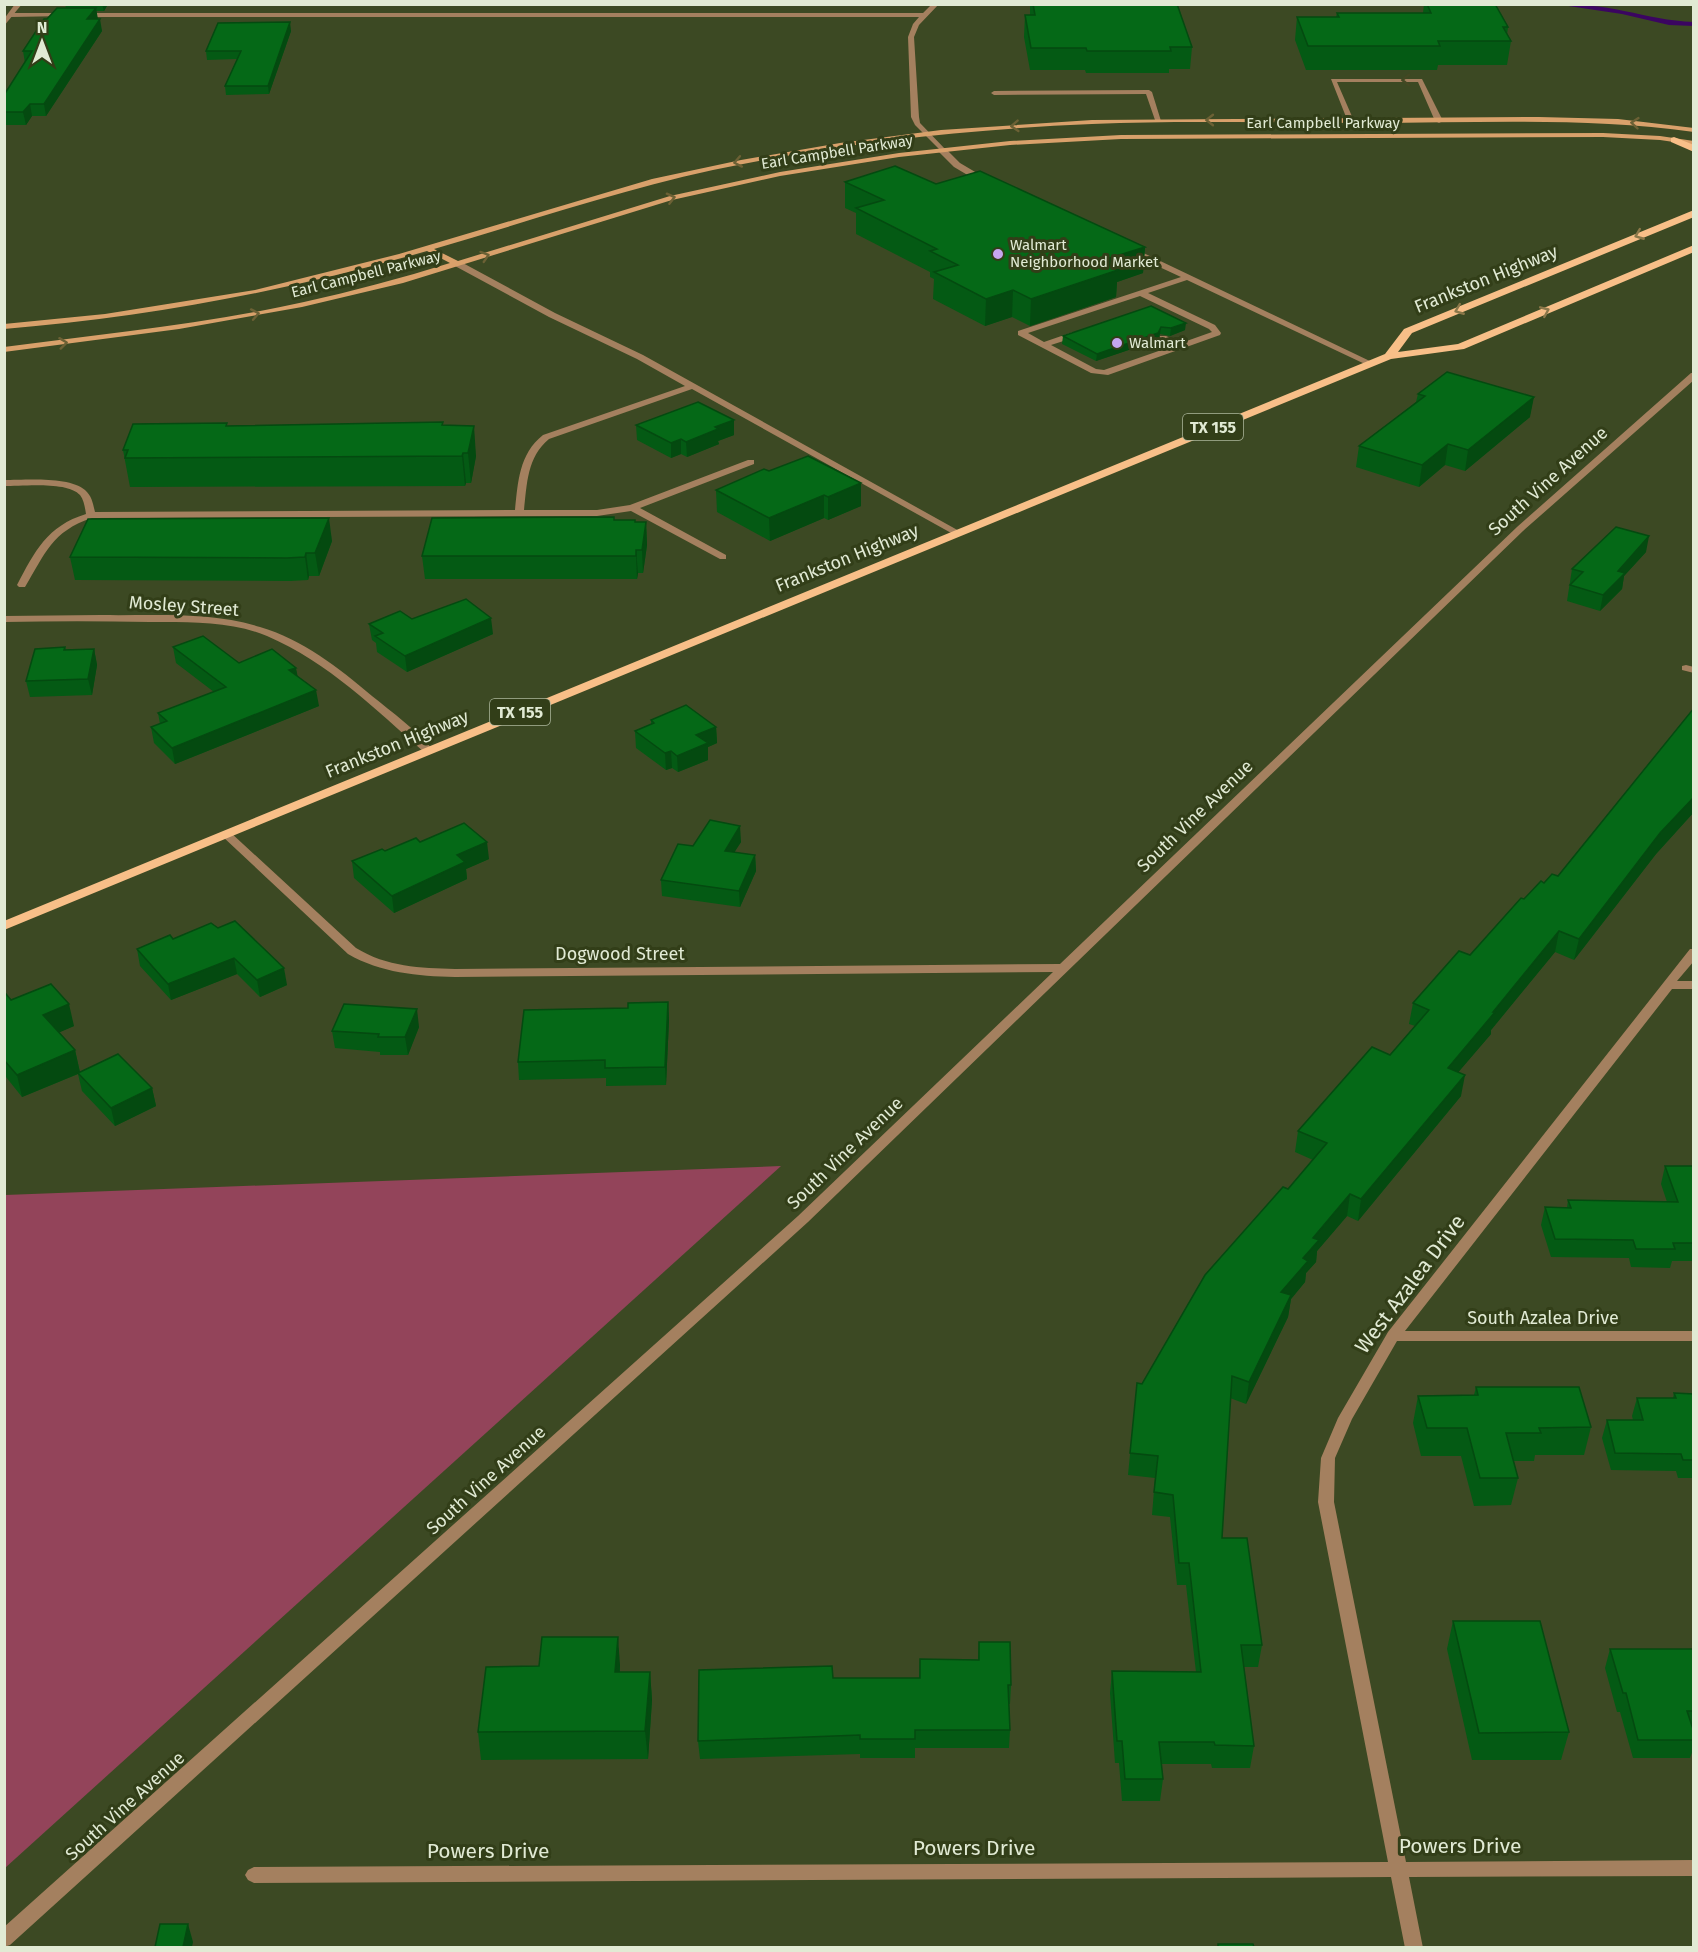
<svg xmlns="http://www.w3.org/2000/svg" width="1698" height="1952" font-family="'Fira Sans',sans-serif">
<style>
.green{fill:#93445a}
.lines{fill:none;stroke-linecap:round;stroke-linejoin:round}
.stream{fill:#3b0561;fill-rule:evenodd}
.service{fill:#a4805f;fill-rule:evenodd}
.minor{fill:#a4805f;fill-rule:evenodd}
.tertiary{fill:#a4805f;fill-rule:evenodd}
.secondary{fill:#d9a16b;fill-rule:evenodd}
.primary{fill:#f8bf88;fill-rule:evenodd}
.wall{fill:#045a14}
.shaded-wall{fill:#044a10}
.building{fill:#056917;stroke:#044a10;stroke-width:1.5}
.oneway{stroke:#434823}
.oneway2{stroke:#6c6135}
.oneway3{stroke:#8b784a}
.poi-dot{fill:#c7a6ef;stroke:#323e18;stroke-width:2}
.labels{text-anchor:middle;stroke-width:6;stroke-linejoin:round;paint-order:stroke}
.far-street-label{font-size:15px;fill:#e1ead4;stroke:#323e18}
.far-poi-label{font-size:15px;fill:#e1ead4;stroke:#323e18;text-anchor:start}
.shield{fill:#323e18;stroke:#acb69c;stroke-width:1.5}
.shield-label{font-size:16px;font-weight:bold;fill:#e1ead4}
.street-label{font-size:18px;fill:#e1ead4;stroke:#323e18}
.near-street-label{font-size:21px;fill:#e1ead4;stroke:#323e18}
</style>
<rect width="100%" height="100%" fill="#3c4923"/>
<!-- green -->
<polygon class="green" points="781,1166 5,1868 5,1195"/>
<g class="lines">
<!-- stream -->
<path class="stream" d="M 1555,4 C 1578,4 1602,6 1624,11 C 1649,16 1668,21 1694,22 L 1694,26 L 1669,25 L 1622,14 Z"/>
<!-- service -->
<g class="service">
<polygon points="1331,79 1422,79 1443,121 1439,123 1435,121 1418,82 1337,82 1354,121 1348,122"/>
<polygon points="1149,90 1152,92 1161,121 1155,120 1146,94 994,95 991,93 994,91"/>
<polygon points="939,148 945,148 960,163 987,179 987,183 981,183 954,167 939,152"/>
<path d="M 1127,248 L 1133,248 L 1374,363 L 1367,365 L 1187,280 L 1148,293 L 1215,325 L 1221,333 L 1220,335 L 1108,375 L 1091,373 L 1018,335 L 1018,331 L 1181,277 L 1127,252 ZM 1140,296 L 1209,329 L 1212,332 L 1181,343 L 1166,336 L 1160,336 L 1160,340 L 1173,346 L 1104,370 L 1096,369 L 1051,345 L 1079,336 L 1079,332 L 1073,332 L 1044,342 L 1028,333 Z"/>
<path d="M 455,262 L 461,262 L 555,313 L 643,355 L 961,532 L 956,535 L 953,534 L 692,389 L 549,439 C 527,457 527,484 524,510 L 597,510 L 630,505 L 748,460 L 754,460 L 754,464 L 640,508 L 726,555 L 726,559 L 720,559 L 631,511 L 597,516 L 92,518 C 52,531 45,554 25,587 L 19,587 L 17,585 C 35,551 47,526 86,514 C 85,508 84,500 80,495 C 68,481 22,486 4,486 L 4,480 C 25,480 69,476 85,490 C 92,496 93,504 95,512 L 515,510 C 518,482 519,454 543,435 L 685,386 L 637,359 L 549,317 L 455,266 Z"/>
</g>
<!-- minor -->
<g class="minor">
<polygon points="932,4 939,4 919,25 914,37 919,117 920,123 946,150 942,152 915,125 911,117 908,37 913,24 919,17 83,17 80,15 83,13 923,13"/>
<polygon points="65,13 67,14 67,16 11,17 8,15 11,13"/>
<path d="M 1691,373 L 1694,373 L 1694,380 L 1523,531 L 808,1222 L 10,1945 L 4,1947 L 4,1927 L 798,1216 L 1053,972 L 455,977 C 417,976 381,973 348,954 L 222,836 L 220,834 L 222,832 L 230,832 L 356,948 C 387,967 420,968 455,969 L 1060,964 L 1517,527 Z"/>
<path d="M 101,615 C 153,616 210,611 260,627 C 302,639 339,668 372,696 C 392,712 416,730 433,750 L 428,753 L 424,752 C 376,710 328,662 267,636 C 231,621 189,622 150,622 C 102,621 53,621 4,622 L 4,616 Z"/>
<polygon points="1686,665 1694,667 1694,673 1682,670 1682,666"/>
<polygon points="1690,949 1694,949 1694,961 1677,981 1694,981 1694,989 1672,989 1405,1331 1694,1331 1694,1341 1397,1341 1352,1419 1335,1458 1334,1502 1406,1862 1694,1860 1694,1876 1409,1877 1423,1948 1405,1948 1391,1877 254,1883 248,1880 245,1875 248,1870 254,1867 1388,1862 1318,1502 1321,1458 1338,1418 1388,1332"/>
</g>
<!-- tertiary -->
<polygon class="tertiary" points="15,4 22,4 4,26 4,19"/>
<!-- secondary -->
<path class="secondary" d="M 1539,117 L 1618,119 L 1694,128 L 1694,132 C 1585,117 1477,123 1368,123 C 1276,123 1184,120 1092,124 C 975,129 858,141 743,164 C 637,184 537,219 434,249 L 458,261 L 670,196 L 780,172 L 899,153 L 1010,141 L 1121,135 L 1603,133 L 1660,136 L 1694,141 L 1694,145 L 1660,140 L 1603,137 L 1121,139 L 1010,145 L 899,157 L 780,176 L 672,200 L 403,283 L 302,307 L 179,329 L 4,352 L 4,347 C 104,334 206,324 304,302 C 353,291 402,278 450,263 L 427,251 C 288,291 148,317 4,329 L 4,324 L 105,314 L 255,290 L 399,254 L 652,179 L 741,160 L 840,143 L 941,130 L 1092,120 Z"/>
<!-- primary -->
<g class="primary">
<polygon points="1674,137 1694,145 1694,152 1671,142 1671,138"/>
<polygon points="1694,210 1694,217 1412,333 1398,352 1458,344 1694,245 1694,252 1464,349 1391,359 4,930 4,921 1385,354 1404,329"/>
</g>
</g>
<!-- wall -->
<g class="wall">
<polygon points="65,4 108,4 104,11 96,11 97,19 102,31 46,116 32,116 26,125 4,125 4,95 25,63 23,51 47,19 66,8"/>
<polygon points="1030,4 1177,4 1192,47 1190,69 1169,69 1169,73 1086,73 1085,70 1030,70 1024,37 1025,15 1030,15"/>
<polygon points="1424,4 1495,4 1508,27 1507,35 1511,41 1507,65 1438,65 1437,70 1306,70 1295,40 1297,17 1336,17 1337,13 1423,13"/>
<polygon points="291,31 269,94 226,95 225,86 237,59 207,60 206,51"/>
<polygon points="845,182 936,184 1145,247 1143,273 1117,282 1116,297 1030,326 1012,317 985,326 933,299 934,279 930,277 930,272 856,234 856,213 845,208"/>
<polygon points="1151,306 1185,330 1170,336 1160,334 1158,340 1096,361 1062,344 1063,336"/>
<polygon points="1418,394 1530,417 1465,471 1445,465 1419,487 1356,467 1359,446 1416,402"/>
<polygon points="443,425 476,456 471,483 466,483 465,486 130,487 123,450 227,426"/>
<polygon points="636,425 734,435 718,441 719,444 687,457 681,454 671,458 637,440"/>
<polygon points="769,471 861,483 861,506 828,520 824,518 770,541 717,512 716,490"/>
<polygon points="614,520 635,522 646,522 647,545 643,573 638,573 637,579 425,579 422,556"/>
<polygon points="332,541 319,576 309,576 308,580 290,581 75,580 70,557"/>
<polygon points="1646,552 1624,576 1622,589 1600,611 1567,601 1572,569"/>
<polygon points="412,619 493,634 407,672 377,652 376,643 372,640 369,624"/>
<polygon points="65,647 66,650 94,649 97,665 92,695 30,697 26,681"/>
<polygon points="173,647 298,677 319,706 175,764 154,743 151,727 160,724 158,713 214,692 176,663"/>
<polygon points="1694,708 1694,812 1656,854 1574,960 1555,952 1491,1030 1491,1034 1458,1072 1461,1096 1358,1221 1347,1216 1317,1251 1316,1262 1306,1273 1305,1282 1291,1299 1288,1317 1246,1404 1230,1398 1222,1538 1262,1645 1258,1667 1244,1667 1254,1746 1250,1768 1212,1768 1211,1764 1161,1764 1163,1779 1160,1801 1122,1801 1119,1763 1115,1763 1110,1693 1112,1671 1196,1672 1186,1585 1177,1585 1170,1517 1152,1515 1155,1478 1128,1475 1137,1383 1142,1384 1313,1160 1295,1152 1298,1131 1390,1055 1415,1026 1409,1024 1413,1003 1470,955 1524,899 1544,883 1558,876"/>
<polygon points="651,720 716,727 717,743 708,747 708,760 678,772 672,768 666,770 636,748 635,731 651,724"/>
<polygon points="420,842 489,859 466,869 467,879 394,913 354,878 352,861"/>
<polygon points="741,842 734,852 755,855 756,871 740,907 662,896 661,880 693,846"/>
<polygon points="211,923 287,985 260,997 237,974 171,1000 140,966 137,949 173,939"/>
<polygon points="4,995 11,1000 74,1026 59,1032 75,1050 80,1072 152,1088 156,1106 115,1126 82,1091 78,1074 22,1097 6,1077 4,1078"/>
<polygon points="668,1002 669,1020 666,1085 606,1086 606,1078 519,1080 518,1062 628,1008"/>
<polygon points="419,1027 408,1055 380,1055 380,1052 335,1048 332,1031"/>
<polygon points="1665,1166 1694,1168 1694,1261 1672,1261 1670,1268 1631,1267 1629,1258 1551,1257 1541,1225 1545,1207 1567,1208 1568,1200 1667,1202 1661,1184"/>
<polygon points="1476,1387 1591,1427 1584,1455 1535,1455 1534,1461 1513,1461 1518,1478 1511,1505 1474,1506 1461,1456 1421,1456 1413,1423 1418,1396 1474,1395"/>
<polygon points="1674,1393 1694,1394 1694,1478 1678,1478 1676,1471 1611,1470 1602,1438 1607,1420 1633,1420 1632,1416 1637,1398 1673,1398"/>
<polygon points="1453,1621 1569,1732 1561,1760 1472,1760 1447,1649"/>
<polygon points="979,1642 1011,1685 1010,1704 1009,1704 1010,1730 1009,1748 915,1748 915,1758 860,1758 860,1754 700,1759 698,1741 833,1678 919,1678 920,1659 978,1660"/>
<polygon points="1610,1649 1694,1649 1694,1729 1693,1729 1694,1747 1690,1758 1633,1758 1620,1712 1617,1712 1605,1668"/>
<polygon points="620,1665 620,1672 650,1672 652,1700 648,1759 481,1760 478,1732"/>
</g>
<!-- shaded-wall -->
<g class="shaded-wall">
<polygon points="102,4 108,4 104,11"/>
<polygon points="96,8 98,19 87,19"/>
<polygon points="100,19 102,31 46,116 44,104"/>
<polygon points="290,22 291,31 269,94 268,86"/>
<polygon points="30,104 32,116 26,125 23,112"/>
<polygon points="1145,247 1143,273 1117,282 1116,297 1030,326 1031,299 1100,261"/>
<polygon points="1013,290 1012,317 985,326 986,299"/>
<polygon points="1186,323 1185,330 1170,336 1171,328"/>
<polygon points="1161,327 1160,334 1158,340 1096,361 1097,354"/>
<polygon points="1534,397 1530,417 1465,471 1468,450"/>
<polygon points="734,420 734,435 718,441 719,444 687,457 686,442 715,427"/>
<polygon points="474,426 476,456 471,483 468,453"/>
<polygon points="681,439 681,454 671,458 671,443"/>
<polygon points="1448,444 1445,465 1419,487 1422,465"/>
<polygon points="463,453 466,483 465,486 462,456"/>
<polygon points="861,483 861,506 828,520 828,497"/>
<polygon points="824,495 824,518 770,541 769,518"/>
<polygon points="329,518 332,541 319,576 315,553"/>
<polygon points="646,522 647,545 643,573 642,550"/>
<polygon points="1649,536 1646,552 1624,576 1622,589 1600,611 1603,595 1618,571"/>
<polygon points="636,550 638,573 637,579 636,556"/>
<polygon points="306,553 309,576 308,580 305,557"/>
<polygon points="491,618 493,634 407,672 405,656"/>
<polygon points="94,649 97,665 92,695 88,679"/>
<polygon points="296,668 299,683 289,670"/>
<polygon points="316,690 319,706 175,764 172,748"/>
<polygon points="716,727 717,743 708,747 708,760 678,772 677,756 696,735"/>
<polygon points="671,751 672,768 666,770 665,753"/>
<polygon points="1694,797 1694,812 1656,854 1574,960 1579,939 1660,833"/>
<polygon points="740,826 741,842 725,867 725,851"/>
<polygon points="487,842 489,859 466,869 467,879 394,913 392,896 457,855"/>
<polygon points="755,855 756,871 740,907 739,891"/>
<polygon points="1559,931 1555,952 1491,1030 1491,1034 1444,1089 1448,1068"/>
<polygon points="234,958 237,974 171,1000 168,984"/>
<polygon points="284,968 287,985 260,997 257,980"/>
<polygon points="668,1002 669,1020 666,1085 665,1067"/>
<polygon points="69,1004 74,1026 49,1037 43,1015"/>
<polygon points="417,1009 419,1027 408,1055 405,1037"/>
<polygon points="75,1050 80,1073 22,1097 17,1075"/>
<polygon points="1465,1075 1461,1096 1358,1221 1361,1199"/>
<polygon points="152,1088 156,1106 115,1126 111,1108"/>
<polygon points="1350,1194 1347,1216 1317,1251 1316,1262 1306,1273 1305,1282 1291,1299 1288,1317 1246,1404 1249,1382 1281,1292 1303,1258 1313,1238"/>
<polygon points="618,1637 620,1665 618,1700 615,1672"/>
<polygon points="650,1672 652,1700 648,1759 645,1731"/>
<polygon points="188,1924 193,1942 192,1947 183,1947"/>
</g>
<!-- building -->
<g class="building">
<polygon points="1033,4 1177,4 1192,47 1170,47 1171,51 1087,51 1086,48 1031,48 1025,15 1035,15"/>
<polygon points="1427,4 1495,4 1508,27 1503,27 1511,41 1438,41 1440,46 1308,46 1297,17 1339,17 1337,13 1431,13"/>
<polygon points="57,8 96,8 87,19 100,19 44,104 30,104 23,112 4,112 4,95 32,51 23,51 44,19 47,19"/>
<polygon points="290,22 268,86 225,86 241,51 206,51 218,23"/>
<polygon points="895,166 936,184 980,171 1145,247 1100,261 1118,270 1031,299 1013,290 986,299 934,272 958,265 930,251 937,249 856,208 884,200 845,182"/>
<polygon points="1151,306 1186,323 1171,328 1161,327 1158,333 1097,354 1063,336"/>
<polygon points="1447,372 1534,397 1468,450 1448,444 1422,465 1359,446 1425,396 1418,394"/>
<polygon points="698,402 734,420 715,427 718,429 686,442 681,439 671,443 636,425"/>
<polygon points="443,422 442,425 474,426 468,453 463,453 462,456 125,458 128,450 123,450 133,424 227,423 226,426"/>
<polygon points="808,456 861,483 828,497 824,495 769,518 716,490 764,469 769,471"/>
<polygon points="614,517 614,520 635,520 635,522 646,522 642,550 636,550 636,556 422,556 432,518"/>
<polygon points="329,518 315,553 306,553 305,557 287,558 70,557 88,519"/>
<polygon points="1616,527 1649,536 1618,571 1625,573 1603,595 1570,585 1583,572 1572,569"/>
<polygon points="466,599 491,618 405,656 375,636 383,633 369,624 400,611 412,619"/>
<polygon points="203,636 239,663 272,649 296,668 289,670 316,690 172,748 151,727 167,721 158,713 226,687 173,647"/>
<polygon points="65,647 64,650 94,649 88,679 26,681 35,649"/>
<polygon points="686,705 716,727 696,735 708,743 677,756 671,751 665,753 635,731 654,723 651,720"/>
<polygon points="1694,708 1694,797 1660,833 1579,939 1559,931 1493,1012 1495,1012 1448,1068 1465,1075 1361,1199 1350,1194 1313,1238 1319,1240 1303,1258 1308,1261 1281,1292 1291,1295 1249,1382 1232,1376 1222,1538 1247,1538 1262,1645 1241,1645 1254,1746 1215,1745 1214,1742 1159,1742 1163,1779 1125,1779 1122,1741 1117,1741 1112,1671 1201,1672 1189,1563 1179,1563 1173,1495 1154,1492 1158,1456 1130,1453 1137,1383 1142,1384 1205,1275 1283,1187 1288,1189 1327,1143 1298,1131 1372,1047 1390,1055 1429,1010 1413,1003 1459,951 1470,955 1521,898 1524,899 1541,881 1544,883 1552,874 1558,876"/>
<polygon points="710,820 740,826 725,851 755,855 739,891 661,880 678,844 693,846"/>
<polygon points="464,823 487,842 457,855 465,862 392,896 352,861 382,849 385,851 416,838 420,842"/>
<polygon points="235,921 284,968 257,980 234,958 168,984 137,949 170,935 173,939 211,923 218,928"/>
<polygon points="51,984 69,1004 43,1015 75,1050 17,1075 4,1060 4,995 6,994 11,1000"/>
<polygon points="668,1002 665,1067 605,1068 605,1060 518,1062 524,1010 628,1008 628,1003"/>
<polygon points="344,1004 417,1009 405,1037 378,1037 379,1034 332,1031"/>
<polygon points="118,1054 152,1088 111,1108 78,1073"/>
<polygon points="1665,1166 1693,1166 1694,1168 1694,1243 1673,1243 1675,1249 1636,1249 1633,1240 1555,1239 1545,1207 1571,1208 1568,1200 1678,1202"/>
<polygon points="1476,1387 1579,1387 1591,1427 1539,1428 1541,1433 1506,1433 1518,1478 1480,1478 1467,1428 1427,1428 1418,1396 1478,1395"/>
<polygon points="1674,1393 1694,1394 1694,1460 1683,1460 1681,1454 1615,1453 1607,1420 1643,1420 1637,1398 1676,1398"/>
<polygon points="1453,1621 1540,1621 1569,1732 1479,1733"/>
<polygon points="542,1637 618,1637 615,1672 650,1672 645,1731 478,1732 486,1667 539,1666"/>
<polygon points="979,1642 1010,1642 1011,1685 1008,1685 1010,1730 915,1730 915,1739 860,1739 860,1735 698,1741 699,1670 832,1666 833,1678 920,1678 920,1659 979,1660"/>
<polygon points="1610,1649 1694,1649 1694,1711 1687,1711 1694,1732 1694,1740 1638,1740 1626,1693 1623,1693"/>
<polygon points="160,1924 188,1924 183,1947 155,1947"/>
<polygon points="1218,1944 1253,1944 1254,1947 1218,1947"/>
</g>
<!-- one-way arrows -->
<defs><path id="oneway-chevron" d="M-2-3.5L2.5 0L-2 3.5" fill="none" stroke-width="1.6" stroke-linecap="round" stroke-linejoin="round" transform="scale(1.5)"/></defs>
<use class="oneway" href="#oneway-chevron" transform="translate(1406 80) rotate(180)"/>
<g class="oneway2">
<use href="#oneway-chevron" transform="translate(1210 120) rotate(-180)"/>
<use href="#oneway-chevron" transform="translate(1635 123) rotate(-175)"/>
<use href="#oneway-chevron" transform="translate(1015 126) rotate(176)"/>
<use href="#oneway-chevron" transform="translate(738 162) rotate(169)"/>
<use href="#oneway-chevron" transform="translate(671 198) rotate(-14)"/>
<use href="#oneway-chevron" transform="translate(485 256) rotate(-18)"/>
<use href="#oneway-chevron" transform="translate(255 314) rotate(-11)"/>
<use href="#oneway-chevron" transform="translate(63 343) rotate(-7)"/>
</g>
<g class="oneway3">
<use href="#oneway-chevron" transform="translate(1639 235) rotate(158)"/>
<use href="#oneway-chevron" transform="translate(1459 310) rotate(158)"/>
<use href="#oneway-chevron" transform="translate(1545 311) rotate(-23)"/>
</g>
<!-- markers -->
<g class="poi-dot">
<circle cx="998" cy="254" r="6"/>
<circle cx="1117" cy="343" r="6"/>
</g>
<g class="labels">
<!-- far-street labels -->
<g class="far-street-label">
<text x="1323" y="128">Earl Campbell Parkway</text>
<text transform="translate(837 152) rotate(-9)" y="5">Earl Campbell Parkway</text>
<text transform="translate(366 274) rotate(-14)" y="5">Earl Campbell Parkway</text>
</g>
<!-- far-poi labels -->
<g class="far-poi-label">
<text x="1010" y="250">Walmart<tspan x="1010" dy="17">Neighborhood Market</tspan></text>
<text x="1129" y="348">Walmart</text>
</g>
<!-- shield labels -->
<g class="shield">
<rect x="1183" y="414" width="60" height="26" rx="4.5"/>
<rect x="490" y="699" width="60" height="26" rx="4.5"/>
</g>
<g class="shield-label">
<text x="1213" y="433">TX 155</text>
<text x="520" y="718">TX 155</text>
</g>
<!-- street labels -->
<g class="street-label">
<text transform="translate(1486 279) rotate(-22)" y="6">Frankston Highway</text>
<text transform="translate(1548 481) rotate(-42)" y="6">South Vine Avenue</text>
<text transform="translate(847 558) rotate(-22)" y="6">Frankston Highway</text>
<text transform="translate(184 606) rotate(4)" y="6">Mosley Street</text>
<text transform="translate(397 744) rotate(-22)" y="6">Frankston Highway</text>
<text transform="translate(1195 816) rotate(-44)" y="6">South Vine Avenue</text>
<text x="620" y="960">Dogwood Street</text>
<text transform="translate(845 1153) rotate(-44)" y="6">South Vine Avenue</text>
<text x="1543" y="1324">South Azalea Drive</text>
<text transform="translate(486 1480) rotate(-42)" y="6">South Vine Avenue</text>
<text transform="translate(125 1806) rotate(-42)" y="6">South Vine Avenue</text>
</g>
<!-- near-street labels -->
<g class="near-street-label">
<text transform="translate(1410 1284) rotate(-53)" y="7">West Azalea Drive</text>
<text x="1460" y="1853">Powers Drive</text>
<text x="974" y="1855">Powers Drive</text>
<text x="488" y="1858">Powers Drive</text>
</g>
</g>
<!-- border -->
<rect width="1698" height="1952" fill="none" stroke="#e1ead4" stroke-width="12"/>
<!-- north arrow -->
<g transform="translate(42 42)" stroke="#323e18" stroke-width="4.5" paint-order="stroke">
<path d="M0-4.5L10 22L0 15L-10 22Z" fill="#e1ead4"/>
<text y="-9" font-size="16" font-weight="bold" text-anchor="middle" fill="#e1ead4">N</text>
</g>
</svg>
